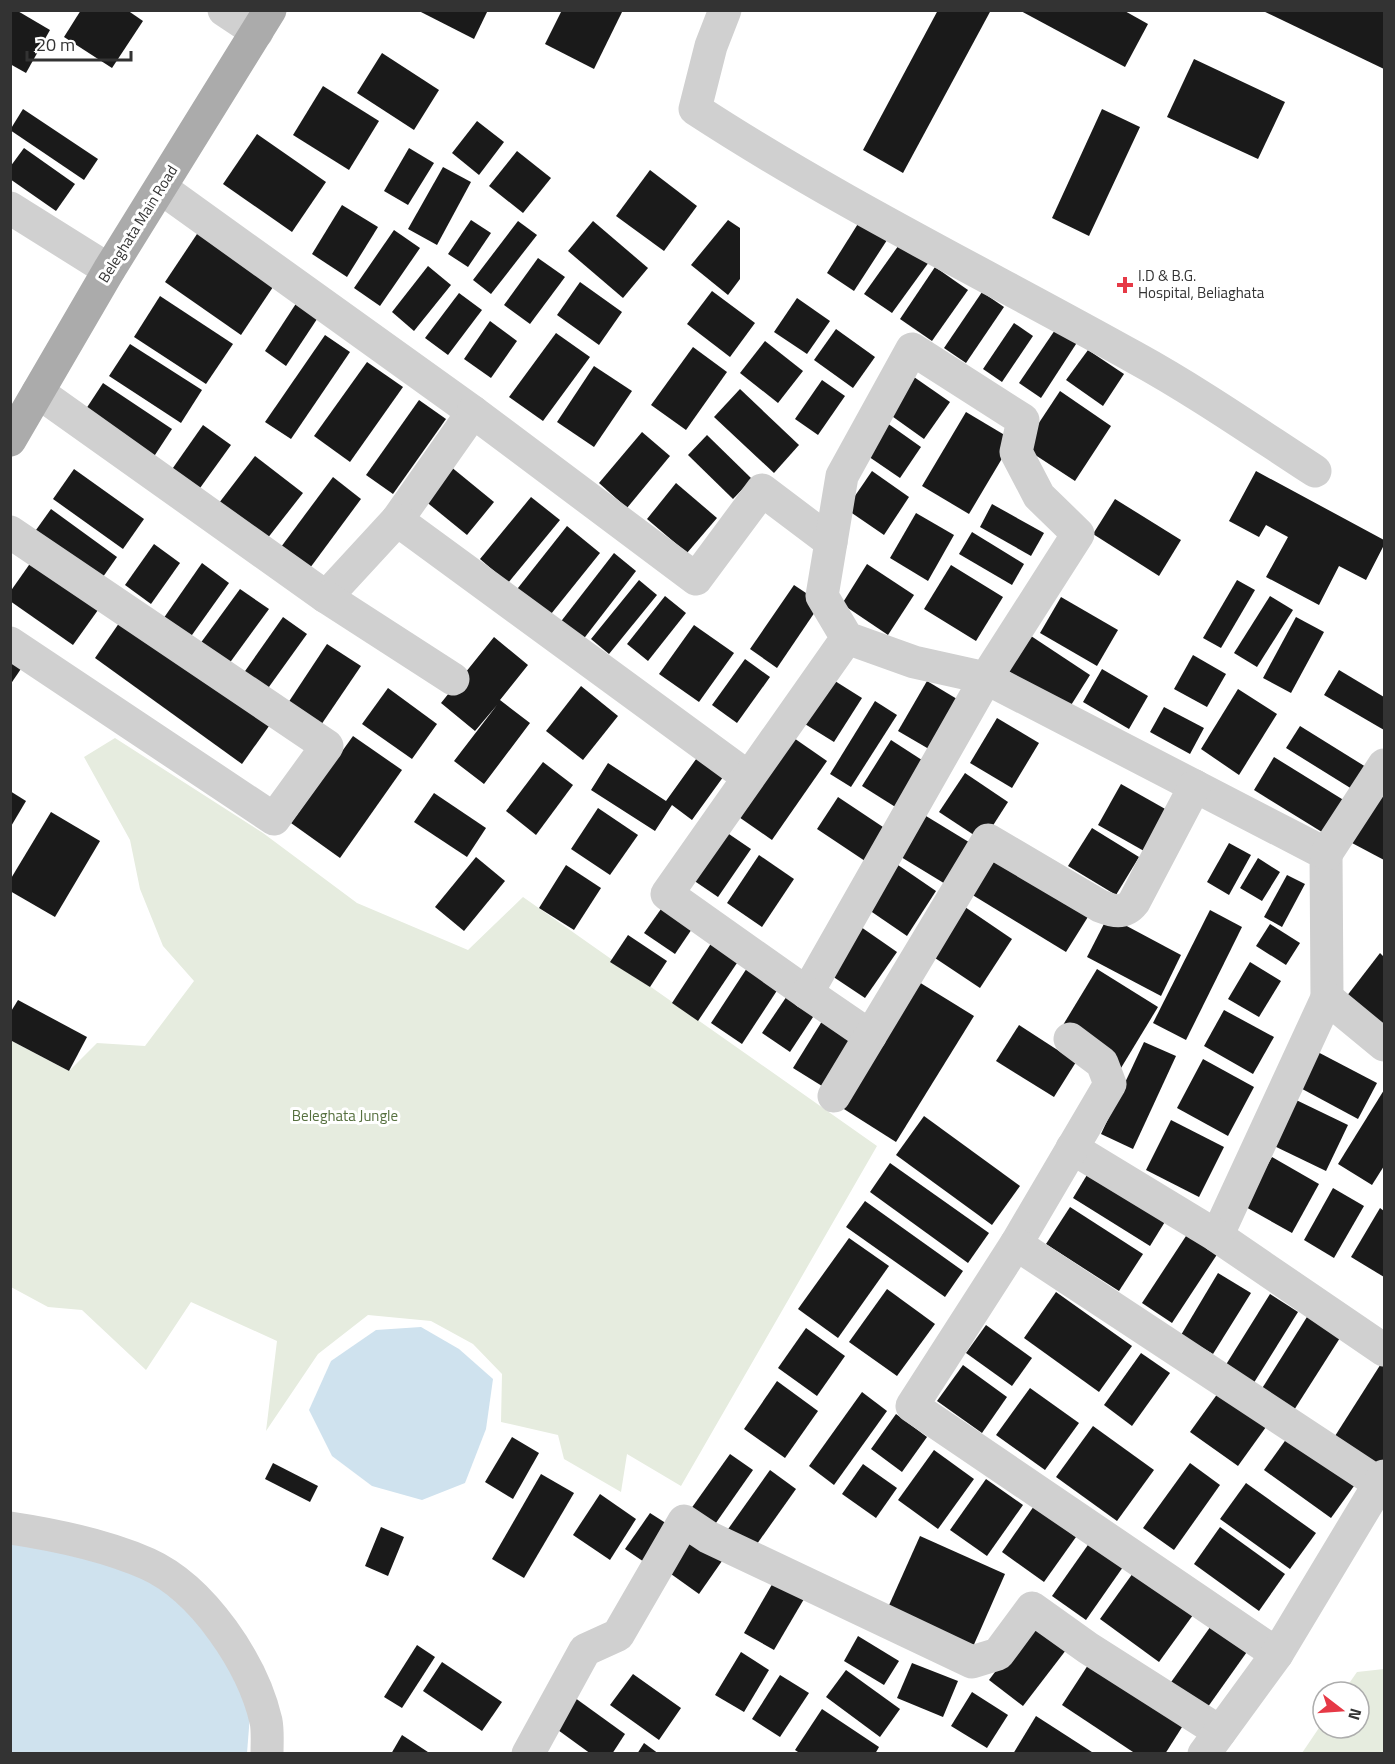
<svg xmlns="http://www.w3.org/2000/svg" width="1395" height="1764" font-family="'Titillium Web',sans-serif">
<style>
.green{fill:#e6ecdf}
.water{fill:#cfe2ee}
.building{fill:#1a1a1a}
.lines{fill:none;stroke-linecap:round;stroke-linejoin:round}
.minor{stroke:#d0d0d0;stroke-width:33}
.major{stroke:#ababab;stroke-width:33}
.poi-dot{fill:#e63946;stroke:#fff;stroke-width:2}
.labels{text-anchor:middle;stroke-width:6;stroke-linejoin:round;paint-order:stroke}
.street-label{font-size:15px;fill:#333;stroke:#fff}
.poi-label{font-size:15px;fill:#333;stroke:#fff;text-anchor:start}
.park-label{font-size:15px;fill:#56703f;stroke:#fff}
</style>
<rect width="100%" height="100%" fill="#fff"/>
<!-- green -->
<g class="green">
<polygon points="115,738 263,833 357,903 468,950 523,897 877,1146 681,1486 627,1454 621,1492 564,1459 558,1435 501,1422 502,1374 473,1344 431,1321 368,1315 318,1354 266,1431 277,1341 191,1302 146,1370 82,1310 48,1307 11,1287 10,1040 69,1071 97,1043 145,1046 194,981 163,946 140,889 130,840 84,757"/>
<polygon points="1384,1669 1384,1753 1302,1753 1323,1722 1323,1728 1359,1728 1359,1692 1343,1692 1357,1672"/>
</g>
<!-- water -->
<g class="water">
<polygon points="421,1327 459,1349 493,1379 486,1429 465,1483 422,1500 372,1486 332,1456 309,1410 331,1361 376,1330"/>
<polygon points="10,1543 104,1560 161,1584 206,1624 237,1671 250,1715 247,1753 11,1753"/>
</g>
<!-- building -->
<g class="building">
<polygon points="10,10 16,10 50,30 26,73 10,64"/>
<polygon points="81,10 127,10 143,21 112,68 64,37"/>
<polygon points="417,10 488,10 474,39"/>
<polygon points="562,10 623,10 594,69 545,44"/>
<polygon points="938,10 991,10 903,173 863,150"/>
<polygon points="1019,10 1123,10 1148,24 1125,67"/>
<polygon points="1261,10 1384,10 1384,69"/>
<polygon points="382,53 439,90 414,130 357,93"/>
<polygon points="1194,59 1285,102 1258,159 1167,117"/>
<polygon points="323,86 379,121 349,170 293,135"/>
<polygon points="23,109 98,159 84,180 10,130"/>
<polygon points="1102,109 1140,127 1089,236 1052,218"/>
<polygon points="477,121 504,142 479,175 452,153"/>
<polygon points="257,134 326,182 292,232 223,184"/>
<polygon points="24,148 75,184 56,211 10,179 10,167"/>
<polygon points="409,148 434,163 408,205 384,191"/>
<polygon points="517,151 551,178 523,213 489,186"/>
<polygon points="443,167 471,182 437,245 408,229"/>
<polygon points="650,170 697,206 664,251 616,216"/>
<polygon points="342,205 378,227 347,277 312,254"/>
<polygon points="861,219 889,237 854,291 827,273"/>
<polygon points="471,220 491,233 468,267 448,254"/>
<polygon points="728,220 740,228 740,279 728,295 691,265"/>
<polygon points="518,221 537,235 491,294 473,280"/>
<polygon points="593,221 648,268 623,298 568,251"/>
<polygon points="394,230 420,248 380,306 354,288"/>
<polygon points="199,231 275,284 241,335 165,282"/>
<polygon points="901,242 929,262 892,313 864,294"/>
<polygon points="538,258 565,277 530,324 504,305"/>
<polygon points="428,266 451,285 414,331 392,312"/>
<polygon points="935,267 968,290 932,341 900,319"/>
<polygon points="580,282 622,312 599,345 557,315"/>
<polygon points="712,291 755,323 730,357 687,324"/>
<polygon points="982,292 1004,307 966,363 944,348"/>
<polygon points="459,293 482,310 448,355 425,338"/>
<polygon points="160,296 233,344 206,384 134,337"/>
<polygon points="797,298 830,321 807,354 774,332"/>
<polygon points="299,299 321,313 286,366 265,351"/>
<polygon points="490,321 517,341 491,378 464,359"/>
<polygon points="1014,323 1033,336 1002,382 983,369"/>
<polygon points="1057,327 1078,341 1041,398 1019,383"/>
<polygon points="836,329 875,357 853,388 814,360"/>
<polygon points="556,333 590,357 543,421 509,397"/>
<polygon points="325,335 350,352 291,439 265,422"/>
<polygon points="765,341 803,371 778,403 740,373"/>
<polygon points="130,344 202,390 181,423 109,376"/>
<polygon points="693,347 727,372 686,430 651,405"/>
<polygon points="1088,350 1124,374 1103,406 1066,380"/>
<polygon points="367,362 403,387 350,462 314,436"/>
<polygon points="594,366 632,391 594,447 557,422"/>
<polygon points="914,377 950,402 924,439 889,414"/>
<polygon points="822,380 845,396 818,435 795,419"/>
<polygon points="103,383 172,429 153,458 84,412"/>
<polygon points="740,389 799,445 774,473 714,417"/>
<polygon points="1060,391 1111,426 1075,481 1023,447"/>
<polygon points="419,400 446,419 393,494 366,475"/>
<polygon points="966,412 1013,440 969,514 922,486"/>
<polygon points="880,418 921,447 900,478 859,450"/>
<polygon points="203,425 231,445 195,495 168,475"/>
<polygon points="642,432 670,456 627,508 599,483"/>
<polygon points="707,435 752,479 733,499 688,455"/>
<polygon points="255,456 303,493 267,539 219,503"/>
<polygon points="450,466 494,502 467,535 424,500"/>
<polygon points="74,469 144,519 123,549 53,499"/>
<polygon points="872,471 909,497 884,535 846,509"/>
<polygon points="1256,471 1384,540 1384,545 1366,580 1339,566 1319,605 1266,577 1288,537 1266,525 1259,537 1229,521"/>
<polygon points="333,477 361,499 310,568 281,547"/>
<polygon points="676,483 717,518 687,553 647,519"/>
<polygon points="531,497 560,520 508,583 480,559"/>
<polygon points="1115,499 1181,540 1159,576 1093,534"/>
<polygon points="992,504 1044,533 1031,556 980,527"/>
<polygon points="51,509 117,557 98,584 31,537"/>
<polygon points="916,513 954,535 928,581 890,558"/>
<polygon points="567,526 600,553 547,619 514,593"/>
<polygon points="972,532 1024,564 1012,585 959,554"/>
<polygon points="154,544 180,563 151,604 125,585"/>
<polygon points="614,553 636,571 582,641 559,624"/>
<polygon points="36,555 103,603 73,645 10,601 10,592"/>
<polygon points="202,563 229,583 187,642 161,622"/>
<polygon points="867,564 914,595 888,635 842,604"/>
<polygon points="951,565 1003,597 976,641 924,609"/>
<polygon points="639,580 657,595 609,654 591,639"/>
<polygon points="1237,580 1255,590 1221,648 1203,638"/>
<polygon points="794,585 821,603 777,668 750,649"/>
<polygon points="240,589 269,609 226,668 197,648"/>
<polygon points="665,596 686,613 648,661 627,644"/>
<polygon points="1270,596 1293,610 1257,667 1234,653"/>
<polygon points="1061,597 1118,630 1097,666 1040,633"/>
<polygon points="126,613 274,719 242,764 95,658"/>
<polygon points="283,617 307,634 266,691 243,674"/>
<polygon points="1296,617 1324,632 1291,693 1263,678"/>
<polygon points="694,625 734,653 699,702 659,674"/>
<polygon points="1028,634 1090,675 1068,710 1005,669"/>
<polygon points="494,637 528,665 500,700 530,723 484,784 454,761 497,705 475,731 441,703"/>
<polygon points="327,644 361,666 321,725 288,703"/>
<polygon points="10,648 27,660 10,685"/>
<polygon points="1193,655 1226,674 1207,707 1174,689"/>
<polygon points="745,659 770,677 737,723 712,705"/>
<polygon points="1102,669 1148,696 1129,729 1083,702"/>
<polygon points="1339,670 1384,697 1384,730 1324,695"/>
<polygon points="827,676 862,698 834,742 800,721"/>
<polygon points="927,681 962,702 934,752 898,731"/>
<polygon points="581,686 618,716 583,760 546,731"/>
<polygon points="388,688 437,724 412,759 362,724"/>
<polygon points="1238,689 1277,714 1239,775 1201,749"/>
<polygon points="875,701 897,715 851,787 830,774"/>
<polygon points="1164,707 1204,728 1190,754 1150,732"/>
<polygon points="997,718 1039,743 1012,788 970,763"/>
<polygon points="1300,726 1366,767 1352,789 1286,748"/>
<polygon points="353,736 402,770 340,858 291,823"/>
<polygon points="791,736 827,761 772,840 736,815"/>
<polygon points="891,740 925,762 897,808 862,786"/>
<polygon points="699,755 726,773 692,820 672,805 655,831 591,790 608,763 666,801"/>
<polygon points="1274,757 1350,804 1330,837 1254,790"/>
<polygon points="543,762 573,785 536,835 506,811"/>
<polygon points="965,773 1008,802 983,841 939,812"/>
<polygon points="1384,781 1384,860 1352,843"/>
<polygon points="1121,784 1167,810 1144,851 1098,825"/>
<polygon points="10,791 26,801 10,828"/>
<polygon points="434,793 486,828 467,857 414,822"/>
<polygon points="838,797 889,831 868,863 817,829"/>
<polygon points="598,808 638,835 610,875 571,849"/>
<polygon points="51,812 100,841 55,917 10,891 10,880"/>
<polygon points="926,816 972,844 947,885 901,857"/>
<polygon points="1092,828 1139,857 1116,895 1068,866"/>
<polygon points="726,832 751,849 718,897 693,880"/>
<polygon points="1229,843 1251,855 1229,895 1207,882"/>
<polygon points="990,851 1091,912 1066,952 966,891"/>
<polygon points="759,855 794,879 762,927 727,903"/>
<polygon points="476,857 505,881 464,931 435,907"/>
<polygon points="1258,858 1280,872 1262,901 1240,888"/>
<polygon points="566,865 601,888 574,930 539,908"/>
<polygon points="898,865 936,891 907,936 869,910"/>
<polygon points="1287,875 1305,884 1282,927 1264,917"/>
<polygon points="666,902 696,923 675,954 644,933"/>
<polygon points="965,907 1012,939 980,988 932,956"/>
<polygon points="1210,910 1242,927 1186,1040 1153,1023"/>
<polygon points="1108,916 1181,955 1161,996 1087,957"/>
<polygon points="1270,924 1300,943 1286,965 1256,946"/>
<polygon points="861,927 897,952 865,998 829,974"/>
<polygon points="628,935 667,961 650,987 610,962"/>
<polygon points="712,942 739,960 698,1021 672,1003"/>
<polygon points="1380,953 1384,957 1384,1026 1343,1001"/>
<polygon points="1250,962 1281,981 1259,1017 1228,999"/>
<polygon points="747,968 778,989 742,1044 711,1023"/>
<polygon points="1097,969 1158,1007 1121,1068 1060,1030"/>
<polygon points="914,979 974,1016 896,1142 836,1104"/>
<polygon points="789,993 817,1011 790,1052 762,1033"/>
<polygon points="18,1000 87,1037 69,1071 10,1040 10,1013"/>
<polygon points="1224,1010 1274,1037 1253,1074 1204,1046"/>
<polygon points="824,1018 861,1042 830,1091 793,1068"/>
<polygon points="1019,1025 1076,1062 1054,1097 996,1061"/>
<polygon points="1144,1042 1176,1056 1133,1149 1101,1134"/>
<polygon points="1312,1049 1377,1083 1358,1119 1293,1084"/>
<polygon points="1203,1059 1254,1087 1228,1136 1177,1108"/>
<polygon points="1384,1090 1384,1166 1372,1185 1338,1164"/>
<polygon points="1292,1098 1348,1125 1326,1171 1270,1144"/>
<polygon points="924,1116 1020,1186 992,1225 896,1155"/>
<polygon points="1171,1120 1224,1147 1199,1197 1146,1170"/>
<polygon points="1272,1157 1319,1184 1292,1233 1244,1206"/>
<polygon points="890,1163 989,1233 968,1263 870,1192"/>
<polygon points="1093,1165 1171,1212 1150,1246 1073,1198"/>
<polygon points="1333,1188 1364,1206 1334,1258 1304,1240"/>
<polygon points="865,1201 963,1271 945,1297 846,1227"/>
<polygon points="1070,1207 1143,1254 1119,1291 1046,1244"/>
<polygon points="1380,1208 1384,1211 1384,1277 1351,1257"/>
<polygon points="1188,1233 1218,1253 1172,1323 1142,1303"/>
<polygon points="849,1238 889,1266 838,1338 798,1309"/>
<polygon points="1218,1273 1251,1293 1213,1354 1181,1335"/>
<polygon points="887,1289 935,1324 897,1376 849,1342"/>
<polygon points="1056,1292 1132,1346 1099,1392 1024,1338"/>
<polygon points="1270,1294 1298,1312 1250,1389 1222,1371"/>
<polygon points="1312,1309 1345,1330 1289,1418 1256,1398"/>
<polygon points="986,1325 1032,1358 1012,1386 966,1353"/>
<polygon points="806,1328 845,1356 817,1396 778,1368"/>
<polygon points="1141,1353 1170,1373 1132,1426 1104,1405"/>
<polygon points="1384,1359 1384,1461 1375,1476 1328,1447"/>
<polygon points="963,1365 1007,1397 982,1433 937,1401"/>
<polygon points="777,1381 818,1411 785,1458 744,1429"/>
<polygon points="1030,1388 1079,1423 1045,1470 996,1435"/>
<polygon points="862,1392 887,1411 834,1485 809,1466"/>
<polygon points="1218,1393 1266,1427 1238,1466 1190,1432"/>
<polygon points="896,1414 927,1437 902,1472 871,1449"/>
<polygon points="1093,1426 1154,1470 1117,1521 1056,1477"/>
<polygon points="512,1437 539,1453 513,1499 485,1482"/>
<polygon points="1287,1438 1354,1486 1331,1518 1264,1470"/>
<polygon points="934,1450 974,1479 938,1529 898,1500"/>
<polygon points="730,1454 753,1470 711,1530 688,1513"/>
<polygon points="273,1463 318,1486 310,1502 265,1479"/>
<polygon points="1190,1463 1220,1485 1174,1550 1143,1528"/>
<polygon points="863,1464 897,1488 876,1518 842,1494"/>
<polygon points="770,1470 796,1489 752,1551 726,1532"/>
<polygon points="541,1474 574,1493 524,1578 492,1559"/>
<polygon points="986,1479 1023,1505 987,1556 950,1530"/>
<polygon points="1246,1483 1316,1533 1290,1569 1220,1519"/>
<polygon points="600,1494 636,1519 610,1560 573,1535"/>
<polygon points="1034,1506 1076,1537 1044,1582 1002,1552"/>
<polygon points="650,1513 675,1529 650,1566 625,1549"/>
<polygon points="381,1527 404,1537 388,1576 365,1566"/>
<polygon points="1220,1527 1285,1574 1259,1611 1194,1564"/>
<polygon points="920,1536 1005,1574 972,1649 886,1612"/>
<polygon points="687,1537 722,1561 699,1594 664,1569"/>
<polygon points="1090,1542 1123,1567 1086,1620 1052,1596"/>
<polygon points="1133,1573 1193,1615 1159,1662 1100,1619"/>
<polygon points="774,1581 804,1599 774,1650 744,1633"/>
<polygon points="1213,1623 1249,1649 1205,1711 1169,1685"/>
<polygon points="1031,1624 1066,1650 1023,1706 989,1680"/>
<polygon points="858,1636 899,1661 884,1685 844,1661"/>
<polygon points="417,1645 435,1657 402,1708 384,1697"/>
<polygon points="741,1652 769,1670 744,1712 715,1695"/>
<polygon points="442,1662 502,1702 482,1731 423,1691"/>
<polygon points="1090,1662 1184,1724 1165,1754 1136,1754 1062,1705"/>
<polygon points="912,1663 958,1681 943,1717 897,1698"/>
<polygon points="846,1670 900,1709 880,1737 826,1697"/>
<polygon points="633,1674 681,1708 659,1740 610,1705"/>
<polygon points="780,1675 809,1693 780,1737 752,1719"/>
<polygon points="972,1692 1008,1715 987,1748 951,1726"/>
<polygon points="571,1695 625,1734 612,1754 591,1754 551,1725"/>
<polygon points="822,1709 879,1747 875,1754 801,1754 795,1750"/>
<polygon points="1036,1716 1095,1754 1013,1754"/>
<polygon points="402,1735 431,1754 391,1754"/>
<polygon points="644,1743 659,1754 637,1754"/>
</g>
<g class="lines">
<!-- minor -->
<g class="minor">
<polyline points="224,10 257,32"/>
<path d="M 725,10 L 711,46 L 695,109 C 836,201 987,275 1134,357 C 1196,391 1255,432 1315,471"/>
<polyline points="161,188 473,412 397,520"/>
<polyline points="10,208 109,270"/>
<polyline points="38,392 326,597 397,520 748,777"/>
<polyline points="473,412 696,579 762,490 831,542"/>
<polyline points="10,532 327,746 274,819 10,643"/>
<polyline points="326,597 453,679"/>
<polyline points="847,638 822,596 842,476 912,349 1023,420 1016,452 1039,496 1078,534 986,678 914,662 847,638 667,894 807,993 986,678 1326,854 1327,998"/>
<polyline points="1326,854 1384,765"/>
<polyline points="807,993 870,1036"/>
<polyline points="1384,1045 1327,998 1217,1236 1384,1350"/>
<path d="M 834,1096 L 988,840 L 1100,906 C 1113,911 1124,915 1134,902 L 1195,786"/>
<polyline points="1072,1148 1217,1236"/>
<polyline points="1016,1244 1110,1084 1102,1063 1070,1039"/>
<path d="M 10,1528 C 57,1535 105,1545 148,1564 C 203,1589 253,1664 266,1721 C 268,1731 267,1743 267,1754"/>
<polyline points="1277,1654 912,1406 1016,1244 1380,1484"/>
<polyline points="528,1754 585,1650 618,1635 684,1521 708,1537 972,1662 998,1654 1032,1608 1088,1648 1220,1732"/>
<polyline points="1204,1754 1277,1654 1384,1476"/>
</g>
<!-- major -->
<polyline class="major" points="10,440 109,270 270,10"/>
</g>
<!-- markers -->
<path class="poi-dot" d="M1122 276h6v6h6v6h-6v6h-6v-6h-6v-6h6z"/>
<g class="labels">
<!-- street labels -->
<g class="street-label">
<text transform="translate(138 224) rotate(-58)" y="5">Beleghata Main Road</text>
</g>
<!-- poi labels -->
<g class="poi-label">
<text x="1138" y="281">I.D &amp; B.G.<tspan x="1138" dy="17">Hospital, Beliaghata</tspan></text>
</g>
<!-- park labels -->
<g class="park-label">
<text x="345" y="1121">Beleghata Jungle</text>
</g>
</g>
<!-- border -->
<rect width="1395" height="1764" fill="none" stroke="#333333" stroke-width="24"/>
<!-- north arrow -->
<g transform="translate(1341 1710) rotate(107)"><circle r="28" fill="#ffffff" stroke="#adadad" stroke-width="1.5"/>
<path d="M0-4.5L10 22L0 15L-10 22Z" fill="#e63946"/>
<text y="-9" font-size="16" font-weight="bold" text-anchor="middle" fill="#333333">N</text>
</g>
<!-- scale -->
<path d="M27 51v9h104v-9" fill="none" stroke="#333333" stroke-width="3"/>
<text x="36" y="51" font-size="18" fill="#333333" stroke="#ffffff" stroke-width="4.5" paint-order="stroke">20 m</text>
</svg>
